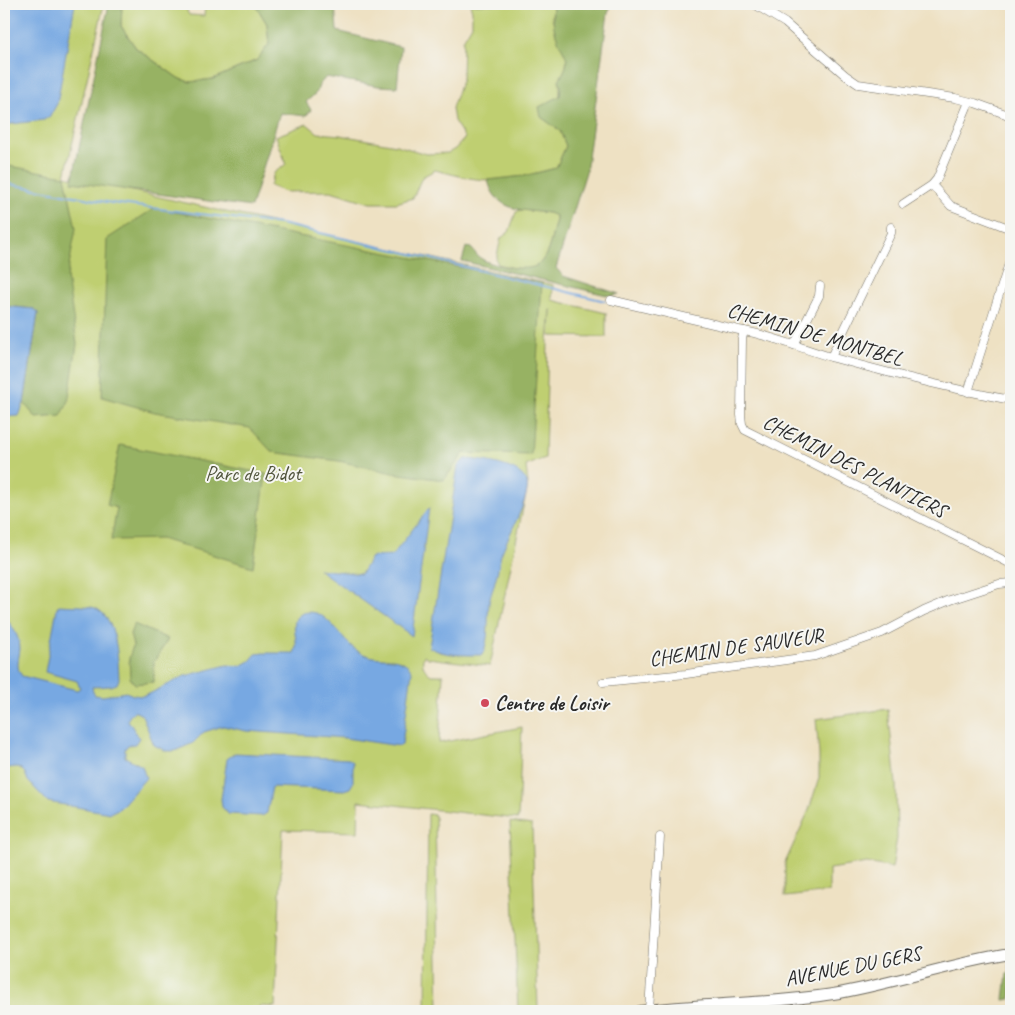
<svg xmlns="http://www.w3.org/2000/svg" width="1015" height="1015" font-family="Caveat,sans-serif">
<style>
.green{fill:#bfcf71;stroke:#757d4e}
.forest{fill:#97b263;stroke:#616e47}
.water{fill:#77a8e2;stroke:#516a86}
.lines{fill:none;stroke-linecap:round;stroke-linejoin:round}
.stream{stroke:#77a8e2;stroke-width:2}
.minor-casing{stroke:#6f6b60;stroke-width:9}
.major-casing{stroke:#6f6b60;stroke-width:12}
.minor{stroke:#fff;stroke-width:8}
.major{stroke:#fff;stroke-width:10}
.poi-dot{fill:#d1495b;stroke:#f6f6f2;stroke-width:2}
.labels{text-anchor:middle;stroke-width:4;stroke-linejoin:round;paint-order:stroke}
.street-label{font-size:21px;fill:#2b2b2b;stroke:#f6f6f2}
.park-label{font-size:21px;fill:#50543c;stroke:#f6f6f2}
.poi-label{font-size:21px;font-weight:bold;fill:#2b2b2b;stroke:#f6f6f2;text-anchor:start}
</style>
<rect width="100%" height="100%" fill="#f6f6f2"/>
<filter id="ink" filterUnits="userSpaceOnUse"><feTurbulence type="fractalNoise" baseFrequency=".02" numOctaves="2"/><feDisplacementMap in="SourceGraphic" scale="10" xChannelSelector="R" yChannelSelector="G"/><feConvolveMatrix kernelMatrix="1 2 1 2 8 2 1 2 1" color-interpolation-filters="sRGB"/></filter>
<filter id="wash" filterUnits="userSpaceOnUse"><feTurbulence type="fractalNoise" baseFrequency=".0096" numOctaves="4" result="noise"/><feDisplacementMap in="SourceGraphic" scale="20" xChannelSelector="R" yChannelSelector="G"/><feGaussianBlur stdDeviation="1.12" result="paint"/><feColorMatrix in="noise" values="0 0 0 0 0 0 0 0 0 0 0 0 0 0 0 0 0 1.4 0 .05"/><feComposite in="paint" operator="in"/></filter>
<g filter="url(#wash)">
<rect width="100%" height="100%" fill="#eee1c3"/>
<!-- green -->
<g class="green">
<path d="M 4,4 L 104,4 L 65,176 L 553,285 L 552,300 L 606,313 L 606,337 L 550,336 L 551,309 L 548,341 L 545,458 L 526,466 L 528,484 L 490,666 L 428,658 L 424,655 C 421,664 423,669 431,675 L 443,675 L 439,743 L 522,727 L 518,819 L 359,801 L 358,832 L 283,830 L 275,1007 L 259,1006 L 259,1011 L 4,1011 Z"/>
<polygon points="122,4 188,4 187,11 189,15 204,16 205,4 255,4 267,24 269,45 257,60 213,79 190,82 178,78 136,48 121,26"/>
<path d="M 470,4 L 553,4 L 552,18 L 558,39 L 567,55 L 566,68 L 560,80 L 560,96 L 541,117 L 560,130 L 566,146 L 556,168 C 534,174 512,179 490,180 C 471,180 452,174 435,170 L 422,177 L 413,198 L 396,203 L 370,203 L 331,191 L 285,192 L 270,186 L 274,173 L 286,164 L 276,136 L 307,124 L 318,133 L 340,135 L 396,145 L 426,154 L 448,153 L 455,149 L 465,138 L 454,121 L 452,108 L 462,79 L 463,40 L 472,25 L 472,11 Z"/>
<path d="M 521,210 L 549,213 L 556,216 L 556,220 C 551,237 548,270 525,269 C 516,269 507,266 498,264 L 496,260 L 501,238 L 509,232 L 516,212 Z"/>
<polygon points="888,709 896,784 897,838 892,868 867,863 829,869 829,892 785,897 785,863 809,810 819,778 819,754 816,719"/>
<polygon points="428,814 435,815 439,1011 426,1011"/>
<polygon points="510,822 532,825 538,1011 518,1011"/>
</g>
<!-- forest -->
<g class="forest">
<polygon points="109,4 122,4 121,26 136,48 178,78 190,82 213,79 257,60 269,44 267,24 255,4 335,4 337,31 401,47 397,87 378,86 326,77 319,85 317,92 306,102 311,110 306,116 280,113 251,207 72,182"/>
<path d="M 553,4 L 612,4 L 608,13 L 586,172 L 556,268 L 563,276 L 619,294 L 611,296 L 462,261 L 466,247 L 471,248 C 475,252 477,257 482,259 C 492,266 530,273 539,264 C 550,255 552,233 556,220 L 556,216 L 549,213 C 524,210 495,212 488,180 L 524,176 L 556,168 L 566,146 L 560,131 L 541,117 L 539,107 L 560,96 L 561,87 L 559,80 C 572,58 567,60 558,40 C 553,28 552,16 553,4 Z"/>
<polygon points="4,165 65,176 76,228 67,277 77,344 68,403 61,416 36,418 24,403 38,313 34,309 4,306"/>
<polygon points="155,208 542,283 531,455 464,453 444,480 393,473 339,461 272,452 250,428 155,412 102,397 107,239"/>
<polygon points="120,445 266,474 253,567 161,539 111,540 117,508 107,505"/>
<polygon points="134,624 168,639 154,662 154,682 135,684 130,678 129,658 133,646 130,634"/>
<polygon points="1011,960 1011,999 1004,1000 1007,974 1010,973 1009,961"/>
</g>
<!-- water -->
<g class="water">
<polygon points="4,4 75,4 57,104 50,116 44,120 4,125"/>
<polygon points="4,306 34,309 38,313 24,403 19,416 4,417"/>
<path d="M 465,459 C 481,460 522,465 527,483 C 531,496 506,540 501,555 C 499,563 498,572 495,581 C 494,588 490,595 489,603 C 487,620 490,640 482,655 C 466,655 443,656 429,647 L 458,466 Z"/>
<polygon points="429,508 412,636 318,569 361,574 371,557 392,556"/>
<path d="M 59,605 C 69,606 86,605 95,608 C 117,617 118,658 119,679 L 117,684 L 111,686 L 92,687 L 93,692 L 95,695 L 103,696 L 126,692 L 133,695 L 142,696 L 149,694 L 185,676 L 227,665 L 241,666 L 250,661 L 256,654 L 263,653 L 294,653 C 300,643 291,629 296,618 C 302,611 311,611 319,614 C 337,624 346,649 366,655 C 382,661 403,654 412,671 L 402,744 L 399,746 L 345,738 L 246,731 L 223,726 L 204,732 L 193,743 L 175,751 L 166,751 L 154,745 L 142,715 L 134,711 L 129,717 L 128,720 L 139,738 L 135,744 L 128,745 L 125,749 L 125,757 L 142,766 L 146,778 L 120,808 L 110,813 L 48,802 L 28,781 L 25,773 L 21,769 L 17,767 L 7,768 L 4,772 L 4,617 C 12,624 20,638 20,649 C 19,659 15,667 22,676 L 77,690 L 80,688 L 77,681 L 45,672 L 57,608 Z"/>
<polygon points="235,753 349,759 353,762 353,783 350,788 344,790 272,787 267,813 262,816 228,814 222,807 221,799 227,759"/>
</g>
<g class="lines">
<!-- stream -->
<polyline class="stream" points="4,183 112,203 281,224 416,255 605,301"/>
</g>
</g>
<g filter="url(#ink)">
<g class="lines">
<defs>
<g id="minor">
<polyline points="754,4 785,23 845,75 858,84 955,98 975,103 1011,116"/>
<polyline points="969,102 937,179 932,185 951,206 1011,229"/>
<polyline points="903,204 932,185"/>
<path d="M 611,300 L 739,330 C 771,335 802,349 834,358 C 892,374 951,389 1011,400"/>
<polyline points="744,331 742,339 741,415 742,424 745,430 1011,564"/>
<polyline points="794,345 819,296 820,286"/>
<polyline points="831,357 891,233 891,227"/>
<polyline points="968,392 1011,257"/>
<polyline points="603,682 686,674 815,656 882,633 924,611 950,600 999,584 1011,583"/>
<polyline points="649,1010 660,837"/>
</g>
<path id="major" d="M 640,1011 C 704,1003 770,1004 833,994 C 893,984 951,963 1011,954"/>
</defs>
<!-- minor casing -->
<use href="#minor" class="minor-casing"/>
<!-- major casing -->
<use href="#major" class="major-casing"/>
<!-- minor -->
<use href="#minor" class="minor"/>
<!-- major -->
<use href="#major" class="major"/>
</g>
</g>
<!-- markers -->
<circle class="poi-dot" cx="485" cy="703" r="5"/>
<g class="labels">
<!-- street labels -->
<g class="street-label">
<text transform="translate(815 334) rotate(16)" y="7">CHEMIN DE MONTBEL</text>
<text transform="translate(855 466) rotate(27)" y="7">CHEMIN DES PLANTIERS</text>
<text transform="translate(736 647) rotate(-8)" y="7">CHEMIN DE SAUVEUR</text>
<text transform="translate(853 966) rotate(-11)" y="7">AVENUE DU GERS</text>
</g>
<!-- park labels -->
<g class="park-label">
<text x="253" y="480">Parc de Bidot</text>
</g>
<!-- poi labels -->
<g class="poi-label">
<text x="495" y="710">Centre de Loisir</text>
</g>
</g>
<!-- margin -->
<rect width="1015" height="1015" fill="none" stroke="#f6f6f2" stroke-width="20"/>
</svg>
